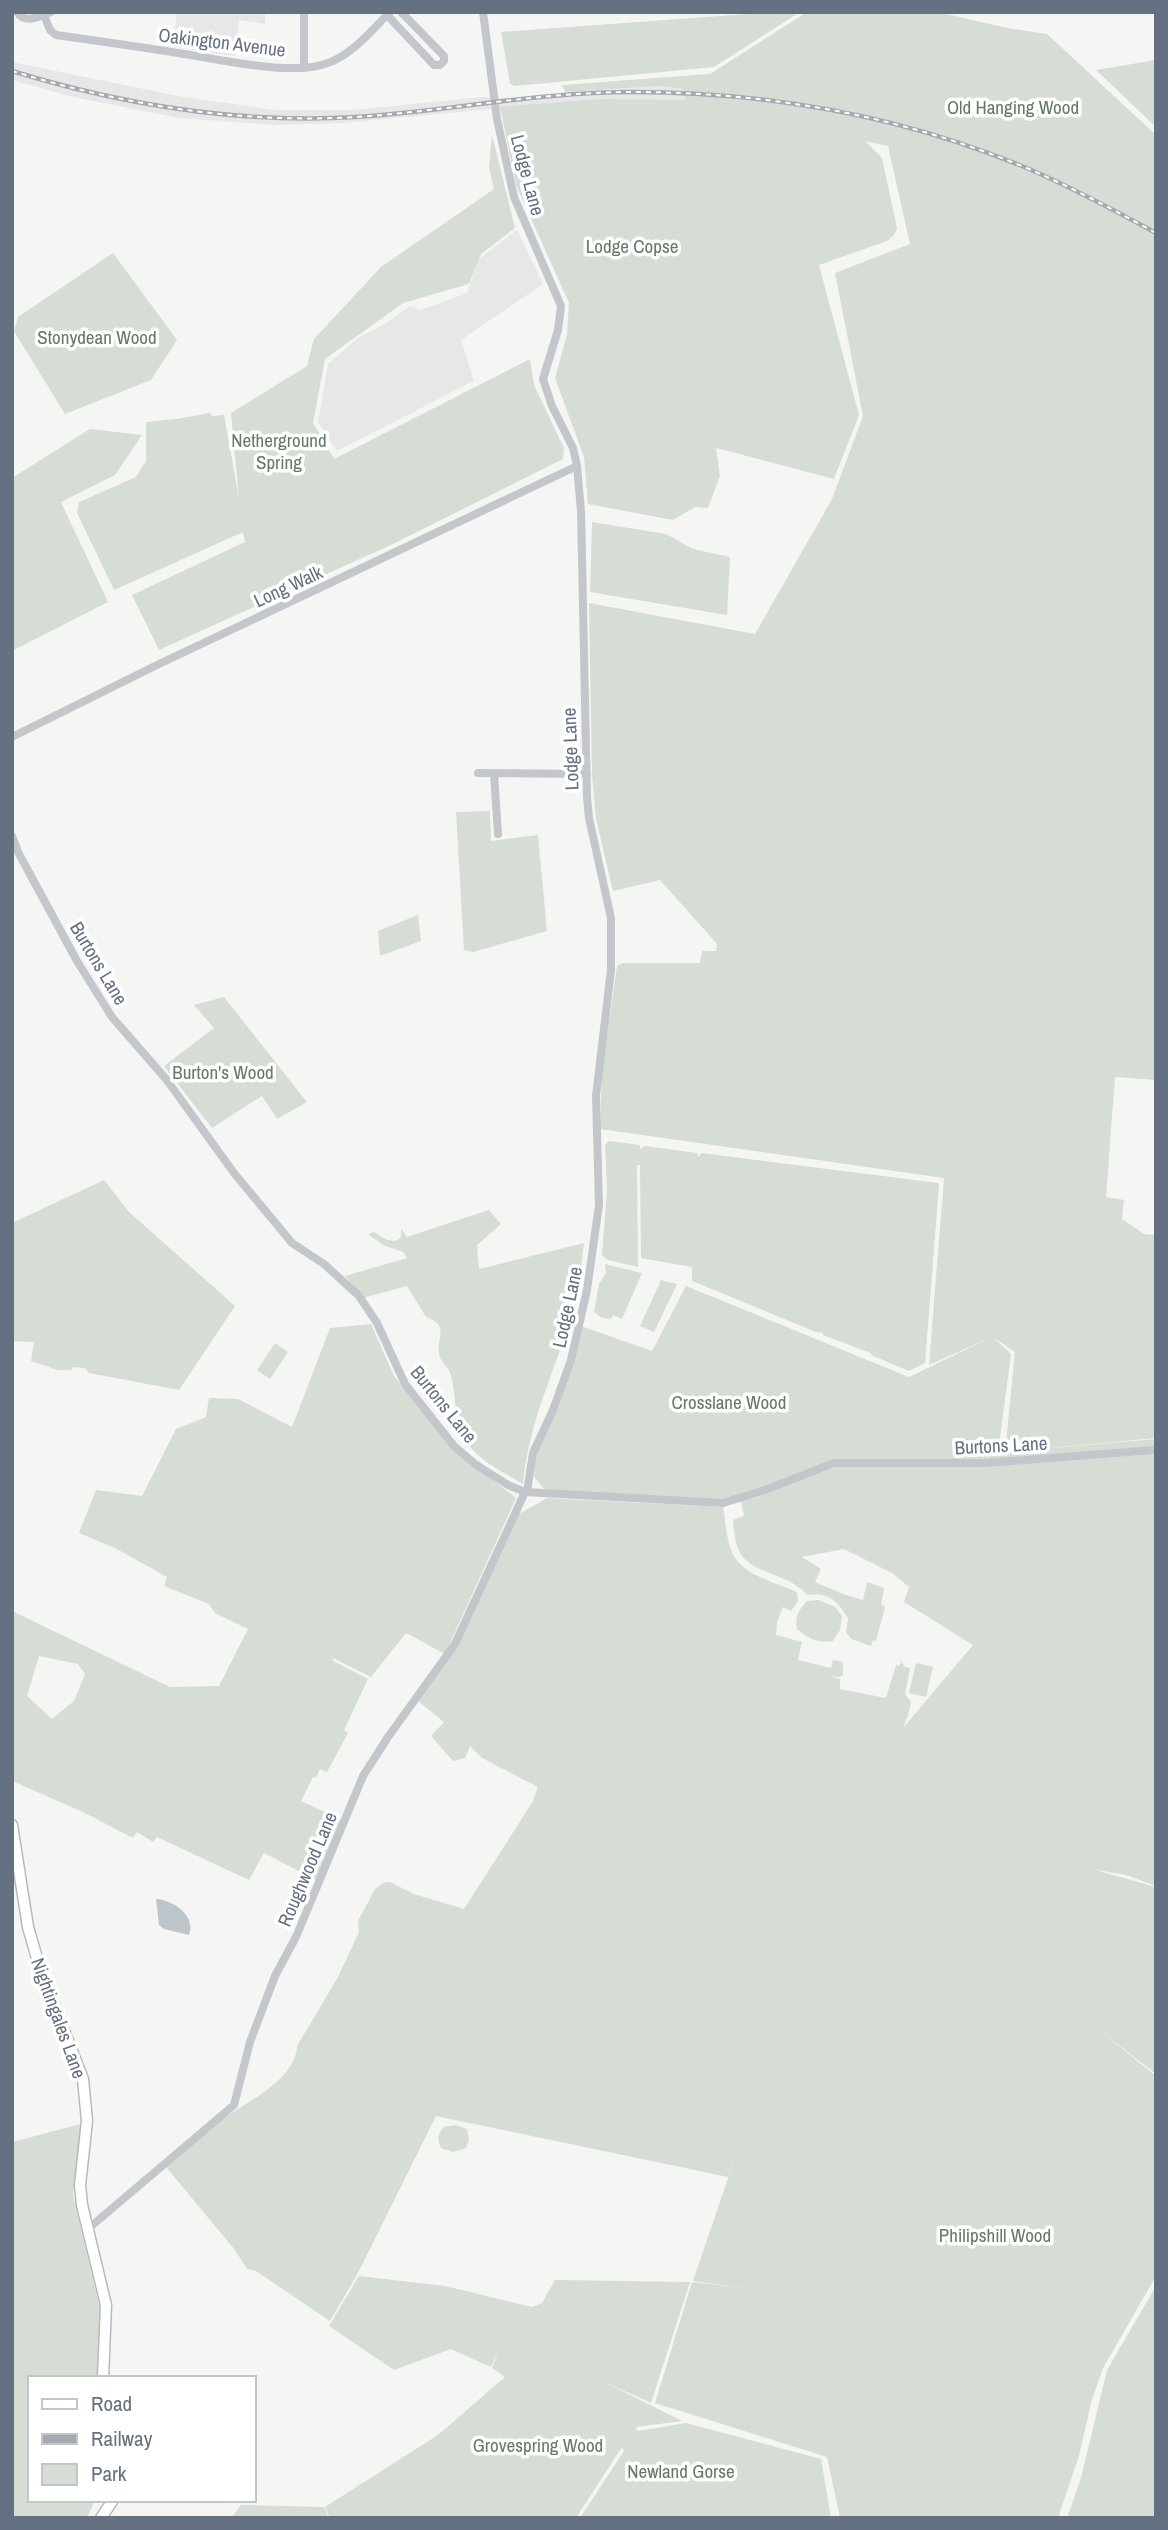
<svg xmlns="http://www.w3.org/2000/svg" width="1168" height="2530" font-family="'Archivo Narrow',sans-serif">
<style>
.built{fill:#e6e7e6}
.green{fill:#d5ddd4;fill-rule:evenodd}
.water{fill:#bec6cc}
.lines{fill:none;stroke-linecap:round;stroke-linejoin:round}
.major-casing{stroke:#b6b9be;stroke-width:13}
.minor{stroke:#c3c6ca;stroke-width:8}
.major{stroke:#fff;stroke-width:10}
.rail-casing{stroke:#a6a9b0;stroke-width:4.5}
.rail{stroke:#fff;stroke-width:2;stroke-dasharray:5;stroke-linecap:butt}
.labels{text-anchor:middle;stroke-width:7;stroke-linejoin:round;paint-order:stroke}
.street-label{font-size:19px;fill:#657083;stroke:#fff}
.park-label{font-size:19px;fill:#647a64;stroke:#fff}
</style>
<rect width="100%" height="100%" fill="#f5f6f3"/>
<!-- built -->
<g class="built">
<polygon points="177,12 265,12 265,24 239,20 235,56 172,47"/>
<polygon points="12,62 183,97 275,110 352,110 482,97 504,98 660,86 684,89 1022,174 709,101 600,99 342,123 277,125 179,118 73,97 12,80"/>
<polygon points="517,230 543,284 461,340 474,381 337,451 318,422 328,364 358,338 383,325 410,306 421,310 467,293 479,259"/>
</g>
<!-- green -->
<g class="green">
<polygon points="774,12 800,12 714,67 515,86 510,84 501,32"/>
<path d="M 807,12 L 938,12 L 1007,28 L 1047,34 L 1156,135 L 1156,1080 L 1115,1077 L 1106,1197 L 1124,1200 L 1122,1219 L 1144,1234 L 1156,1235 L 1156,1438 L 1018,1451 L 1156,1439 L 1156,1447 L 987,1460 L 833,1460 L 763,1488 L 725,1500 L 545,1490 L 534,1477 L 536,1455 L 581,1326 L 652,1351 L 686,1286 L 909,1377 L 992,1337 L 929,1365 L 944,1178 L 600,1129 L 602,1072 L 617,966 L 623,963 L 700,963 L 702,951 L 716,951 L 717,944 L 660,880 L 613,891 L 596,819 L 592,775 L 589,603 L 755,634 L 832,499 L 863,416 L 835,273 L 910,244 L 888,146 L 865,141 L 882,158 L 897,228 L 894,235 L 887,241 L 819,265 L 859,415 L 834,479 L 716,448 L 720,476 L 708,508 L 695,507 L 673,520 L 588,504 L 584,457 L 555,378 L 567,335 L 569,303 L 516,185 L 500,107 L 600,99 L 686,100 L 683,89 L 660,86 L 565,92 L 562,85 L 710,74 ZM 993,1337 L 1015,1352 L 1005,1452 L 998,1453 L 1011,1354 Z"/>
<polygon points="1156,60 1156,127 1096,70"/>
<polygon points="492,135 515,228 481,254 469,284 403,303 325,359 313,423 334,459 530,359 534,385 564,448 563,459 395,543 159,650 132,595 245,542 243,532 114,590 77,513 79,502 136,477 146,461 146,422 177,419 210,413 212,416 224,415 239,498 231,413 307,366 314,339 381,267 494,189 489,168"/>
<polygon points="113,253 177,340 151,380 65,414 14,331 18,317"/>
<polygon points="90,429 142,435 115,475 61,502 108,602 12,651 12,478"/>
<polygon points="592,522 666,534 693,549 730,557 727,615 590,592"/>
<polygon points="490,811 491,841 538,835 547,931 473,952 464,950 456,812"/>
<polygon points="418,915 421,941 380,956 378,931"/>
<polygon points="224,997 307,1102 277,1119 262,1096 212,1128 164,1066 214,1028 194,1005"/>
<polygon points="609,1141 640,1145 640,1149 645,1146 697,1153 698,1157 702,1153 938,1183 939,1185 925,1363 909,1371 871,1355 871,1353 823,1335 823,1333 816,1332 692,1281 692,1267 641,1258 640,1165 637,1165 638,1267 608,1260 602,1255 607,1191 605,1145"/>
<polygon points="104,1180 129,1212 235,1306 179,1390 89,1373 85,1368 73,1367 72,1370 58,1370 31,1361 34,1342 12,1341 12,1223"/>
<path d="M 489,1210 L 501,1224 L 477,1245 L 479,1269 L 584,1243 C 581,1266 579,1290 572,1312 C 556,1370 528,1423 523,1484 C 504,1473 480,1461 467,1443 C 453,1423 457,1397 451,1375 C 449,1368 442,1363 440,1357 C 434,1339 452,1326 426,1317 L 407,1286 L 363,1298 L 345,1276 L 407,1258 L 403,1252 L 383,1245 L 368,1234 L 374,1232 L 387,1240 L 396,1241 L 401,1237 L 401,1229 L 407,1237 Z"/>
<polygon points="605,1264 642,1273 622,1319 613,1315 611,1319 602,1318 594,1312 599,1284 606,1273"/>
<polygon points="661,1280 677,1284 654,1332 640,1326"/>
<path d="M 371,1324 L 394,1376 L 451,1447 L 516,1498 L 445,1654 L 406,1633 L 371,1677 L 333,1658 L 333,1661 L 368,1679 L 344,1730 L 348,1733 L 327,1772 L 320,1769 L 316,1778 L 313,1777 L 301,1801 L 342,1820 L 316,1880 L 264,1853 L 249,1880 L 157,1837 L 153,1842 L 137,1832 L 133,1838 L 83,1812 L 12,1781 L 12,1611 L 170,1687 L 219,1686 L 248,1629 L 215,1613 L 209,1604 L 164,1586 L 167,1577 L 115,1548 L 79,1533 L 96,1490 L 142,1496 L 176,1429 L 206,1417 L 209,1398 L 238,1399 L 292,1427 L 330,1328 ZM 39,1656 L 78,1664 L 85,1674 L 74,1701 L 52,1719 L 27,1696 Z"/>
<polygon points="275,1343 288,1352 270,1379 257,1370"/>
<path d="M 1156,1454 L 1156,1886 L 1126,1875 L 1092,1869 L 1156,1887 L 1156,2074 L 1099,2030 L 1156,2076 L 1156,2276 L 1103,2368 L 1091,2403 L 1079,2456 L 1058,2518 L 840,2518 L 827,2457 L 655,2403 L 692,2282 L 745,2288 L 693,2281 L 737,2152 L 728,2177 L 436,2116 L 358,2273 L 330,2321 L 256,2271 L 247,2269 L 235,2250 L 166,2167 C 186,2150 208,2127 230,2114 C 252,2100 296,2077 297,2046 L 338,1977 L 359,1932 L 358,1921 L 375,1889 L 383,1883 L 390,1882 L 414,1894 L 464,1909 L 533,1801 L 538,1787 L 482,1758 L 470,1746 L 465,1758 L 453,1761 L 431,1736 L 444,1722 L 418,1701 L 442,1668 L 517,1515 L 547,1498 L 723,1507 C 726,1522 726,1542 734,1556 C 745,1576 778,1583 797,1592 L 798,1601 L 791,1611 L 783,1607 L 777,1622 L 776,1635 L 802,1642 L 798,1660 L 831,1668 L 833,1660 L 843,1662 L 843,1675 L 840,1677 L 829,1676 L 840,1679 L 840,1689 L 886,1698 L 896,1665 L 899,1666 L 901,1662 L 905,1667 L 910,1668 L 905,1694 L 911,1702 L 908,1715 L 903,1728 L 973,1645 L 904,1602 L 909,1587 L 892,1573 L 844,1549 L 802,1557 L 821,1569 L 815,1582 L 843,1594 L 863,1600 L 867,1582 L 884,1588 L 881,1604 L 885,1607 L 876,1641 L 873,1640 L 871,1646 L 851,1639 L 846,1632 L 848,1618 C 836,1600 830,1592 807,1595 C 791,1574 753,1575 740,1553 C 735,1544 734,1531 733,1520 L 744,1516 L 741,1501 L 757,1497 L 835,1467 L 979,1467 Z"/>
<path d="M 818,1600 L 835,1607 L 842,1616 L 840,1630 L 833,1641 C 818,1644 808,1638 797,1629 C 794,1617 799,1610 807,1601 Z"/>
<polygon points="916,1663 933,1667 926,1697 909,1693"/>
<polygon points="81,2124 73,2195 101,2314 97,2378 30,2378 30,2500 95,2500 87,2518 12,2518 12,2142"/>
<path d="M 455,2125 L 467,2129 L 469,2140 L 466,2148 L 453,2152 L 441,2148 C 437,2139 437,2134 444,2127 Z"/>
<polygon points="359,2276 445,2286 532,2307 542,2303 555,2280 690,2282 651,2403 604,2382 682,2421 636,2427 638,2431 686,2423 821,2459 831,2518 580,2518 624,2451 622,2447 576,2518 330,2518 325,2507 438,2435 505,2377 492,2368 499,2349 491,2367 451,2349 394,2370 329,2326"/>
<polygon points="1156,2286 1156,2518 1067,2518 1081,2478 1107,2370"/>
<polygon points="241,2505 324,2507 329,2518 231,2518"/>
</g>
<!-- water -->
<path class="water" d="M 156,1899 C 174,1900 196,1916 189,1935 L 164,1929 L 159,1925 Z"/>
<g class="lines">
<defs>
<g id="major">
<polyline points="12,1825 28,1927 41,1972 83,2079 87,2121 80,2185 82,2205 106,2305 103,2378"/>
<polyline points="101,2518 113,2500"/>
</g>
</defs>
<!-- major casing -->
<use href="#major" class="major-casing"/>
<!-- minor -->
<g class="minor">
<path d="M 17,12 C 25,25 40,16 51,12"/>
<polyline points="483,12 497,119 514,197 561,306 558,330 543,379 552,406 573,448 577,466 581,511 587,797 589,818 611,918 611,970 596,1096 599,1205 587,1290 571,1360 553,1410 533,1453 527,1492"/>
<path d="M 44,15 L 50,30 L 56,35 C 99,41 141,47 184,54 C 223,60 298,78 333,61 C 355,51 373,29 390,12"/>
<polyline points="387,15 434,65 440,65 444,61 444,56 401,12"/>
<polyline points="304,68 304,12"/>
<polyline points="12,737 159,664 577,466"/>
<polyline points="478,773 587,774"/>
<polyline points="494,774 498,834"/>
<polyline points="12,836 18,852 77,961 112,1017 166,1079 234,1173 292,1243 324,1264 359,1296 377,1323 405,1384 454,1446 475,1464 508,1485 525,1492 723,1503 765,1490 834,1463 986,1463 1156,1450"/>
<polyline points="89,2228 234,2105 250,2042 275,1976 296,1937 363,1776 388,1737 455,1644 525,1492"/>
</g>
<!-- major -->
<use href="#major" class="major"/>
<defs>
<path id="rail" d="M 12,71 C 123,105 240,124 356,117 C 448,111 539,92 632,92 C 769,92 903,116 1029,169 C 1073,188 1114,210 1156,233"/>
</defs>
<!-- rail casing -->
<use href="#rail" class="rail-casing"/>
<!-- rail -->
<use href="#rail" class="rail"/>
</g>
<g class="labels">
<!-- street labels -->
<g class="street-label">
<text transform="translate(222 42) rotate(7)" y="7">Oakington Avenue</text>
<text transform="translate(528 175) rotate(75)" y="7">Lodge Lane</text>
<text transform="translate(288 586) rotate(-25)" y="7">Long Walk</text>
<text transform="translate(570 749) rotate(-92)" y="7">Lodge Lane</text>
<text transform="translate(99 963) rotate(59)" y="7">Burtons Lane</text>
<text transform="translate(567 1307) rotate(-78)" y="7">Lodge Lane</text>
<text transform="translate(444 1404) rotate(51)" y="7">Burtons Lane</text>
<text transform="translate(1001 1445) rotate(-3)" y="7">Burtons Lane</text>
<text transform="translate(307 1869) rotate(-67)" y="7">Roughwood Lane</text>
<text transform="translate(59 2018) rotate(70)" y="7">Nightingales Lane</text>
</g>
<!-- park labels -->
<g class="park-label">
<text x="1013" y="114">Old Hanging Wood</text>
<text x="632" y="253">Lodge Copse</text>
<text x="97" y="344">Stonydean Wood</text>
<text x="279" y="447">Netherground<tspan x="279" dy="22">Spring</tspan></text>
<text x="223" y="1079">Burton's Wood</text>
<text x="729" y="1409">Crosslane Wood</text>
<text x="995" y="2242">Philipshill Wood</text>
<text x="538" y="2452">Grovespring Wood</text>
<text x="681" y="2478">Newland Gorse</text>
</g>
</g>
<!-- border -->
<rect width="1168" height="2530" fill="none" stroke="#657083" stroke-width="28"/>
<!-- legend -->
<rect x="28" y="2376" width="228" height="126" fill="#ffffff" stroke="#c1c6cd" stroke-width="2"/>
<rect x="42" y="2399" width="35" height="10" fill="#ffffff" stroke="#c1c6cd" stroke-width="2"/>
<text x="91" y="2411" font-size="21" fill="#657083">Road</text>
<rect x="42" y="2434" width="35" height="10" fill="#a6a9b0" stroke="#c1c6cd" stroke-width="2"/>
<text x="91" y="2446" font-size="21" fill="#657083">Railway</text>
<rect x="42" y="2464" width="35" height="21" fill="#d5ddd4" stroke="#c1c6cd" stroke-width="2"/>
<text x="91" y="2481" font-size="21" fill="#657083">Park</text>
</svg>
